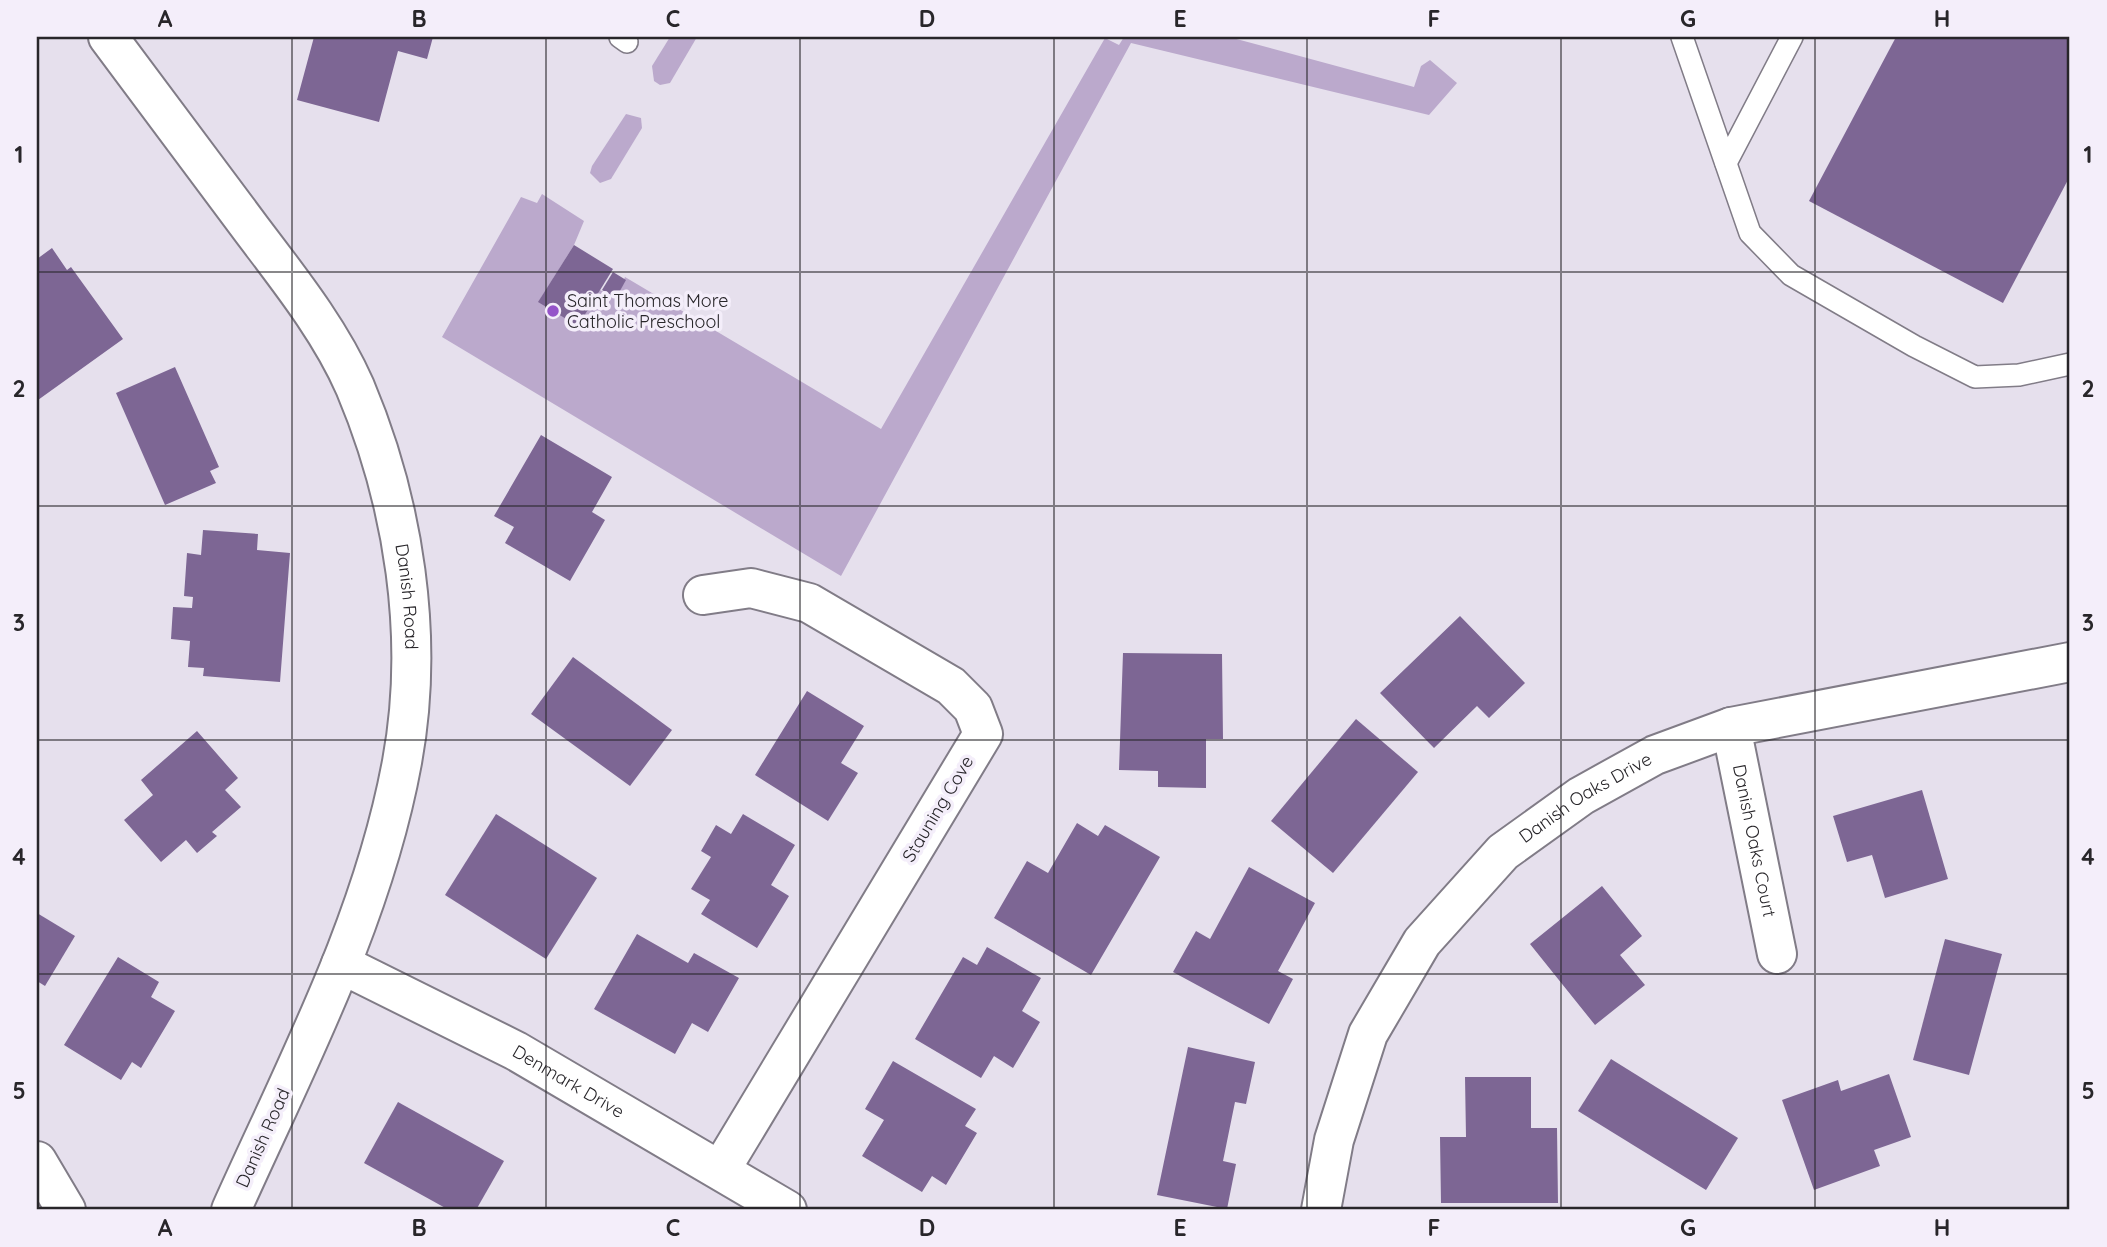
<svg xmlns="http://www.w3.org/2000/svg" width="2107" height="1247" font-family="Quicksand,sans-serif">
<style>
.green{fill:#bba9cc}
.building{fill:#7d6694}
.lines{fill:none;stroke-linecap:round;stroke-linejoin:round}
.lane-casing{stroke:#817c87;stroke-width:24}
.street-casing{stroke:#817c87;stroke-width:42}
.secondary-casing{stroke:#817c87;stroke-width:42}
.lane{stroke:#fff;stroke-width:21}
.street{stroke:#fff;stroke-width:38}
.secondary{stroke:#fff;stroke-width:38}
.grid{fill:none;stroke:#28262a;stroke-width:2;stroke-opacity:0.55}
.poi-dot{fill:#9553c9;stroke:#f4eefa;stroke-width:2.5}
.labels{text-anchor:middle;stroke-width:7;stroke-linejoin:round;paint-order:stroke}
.poi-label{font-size:18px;fill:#28262a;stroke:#f4eefa;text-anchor:start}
.street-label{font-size:18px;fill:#28262a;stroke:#f4eefa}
.neatline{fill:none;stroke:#28262a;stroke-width:2.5}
.grid-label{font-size:23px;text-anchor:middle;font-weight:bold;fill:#28262a}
</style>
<rect width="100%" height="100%" fill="#e6e0ed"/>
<!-- green -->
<g class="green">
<polygon points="670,37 697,37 670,83 660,85 654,81 652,66"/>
<polygon points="1124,37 1229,37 1414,87 1421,66 1430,60 1457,83 1429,115 1131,43 841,576 442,337 521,197 537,203 542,194 584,221 574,245 539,301 578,326 600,290 616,298 625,277 881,429 1105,38 1119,45"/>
<polygon points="626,114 641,118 642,128 611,179 600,183 590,173 592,166"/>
</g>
<!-- building -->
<g class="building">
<polygon points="314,37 376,38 433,37 427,59 398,51 379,122 297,100"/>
<polygon points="1896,37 2070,37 2070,176 2003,303 1809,201"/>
<polygon points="574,245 613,269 578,326 538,302"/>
<polygon points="52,248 67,270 71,267 123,339 38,400 37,259"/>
<polygon points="613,272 626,280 616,298 602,290"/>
<polygon points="175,367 219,467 210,471 216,483 165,505 116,393"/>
<polygon points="541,435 612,477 592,512 605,520 570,581 505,543 514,527 494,516"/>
<polygon points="203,530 258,534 257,550 290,553 280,682 203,676 204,668 188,667 190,641 171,639 173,607 192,608 193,597 184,596 187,553 201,555"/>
<polygon points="1460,616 1525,683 1489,718 1477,706 1434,748 1380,693"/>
<polygon points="1123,653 1222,654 1223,739 1206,739 1206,788 1158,787 1158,771 1119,770"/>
<polygon points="573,657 672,730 630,786 531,714"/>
<polygon points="807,691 864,726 841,763 858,773 828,821 755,775"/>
<polygon points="1356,719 1418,772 1333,873 1271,821"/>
<polygon points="197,731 238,778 225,790 241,807 212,832 217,836 197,853 186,840 161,862 124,820 153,795 141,780"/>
<polygon points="1922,790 1948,879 1885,898 1872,855 1847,862 1833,816"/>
<polygon points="496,814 597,878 546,959 445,895"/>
<polygon points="743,814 795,845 771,885 789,896 757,948 701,914 710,900 691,889 711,857 701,851 716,825 731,834"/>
<polygon points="1077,823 1098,836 1105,825 1160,857 1091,975 994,918 1027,861 1048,873"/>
<polygon points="1249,867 1315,903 1278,971 1293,979 1269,1024 1173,972 1196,931 1210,939"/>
<polygon points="1602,886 1642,936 1620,955 1645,985 1595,1025 1530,944"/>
<polygon points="37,913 75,936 45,986 37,981"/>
<polygon points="637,934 688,963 694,953 739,978 708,1032 692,1023 675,1054 594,1009"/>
<polygon points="1945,939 2002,954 1969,1075 1913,1060"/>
<polygon points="987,947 1041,978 1022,1011 1040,1022 1013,1068 994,1056 981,1078 915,1039 963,957 977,965"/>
<polygon points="118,957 159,982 151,997 175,1011 141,1068 132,1062 121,1080 64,1045"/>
<polygon points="1188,1047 1255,1062 1246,1104 1235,1102 1223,1161 1236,1164 1227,1209 1157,1195"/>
<polygon points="1611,1059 1738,1138 1706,1190 1578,1111"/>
<polygon points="893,1061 976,1109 965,1126 977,1133 946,1185 932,1176 922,1192 862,1156 884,1120 865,1109"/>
<polygon points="1889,1074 1911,1137 1874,1150 1880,1166 1814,1190 1782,1100 1838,1080 1841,1091"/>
<polygon points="1465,1077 1531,1077 1531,1128 1557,1128 1558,1203 1441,1203 1440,1137 1466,1137"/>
<polygon points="398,1102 504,1161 476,1210 449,1210 364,1163"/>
</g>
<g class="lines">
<defs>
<g id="lane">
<polyline points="620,37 627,42"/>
<polyline points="1682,37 1750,233 1791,275 1914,346 1975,377 2019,375 2070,364"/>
<polyline points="1726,163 1792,37"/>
</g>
<g id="street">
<polyline points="703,595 751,588 809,603 951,686 973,708 983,734 721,1169"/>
<path id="s1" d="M 1731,727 L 1777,954"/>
<path id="s2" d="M 341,964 L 516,1051 L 787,1210"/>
<polyline points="37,1161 66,1210"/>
<path id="s3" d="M 1321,1210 L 1334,1140 L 1368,1034 L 1422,942 L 1503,852 L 1581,796 L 1655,755 L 1731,727 L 2070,662"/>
</g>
<g id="secondary">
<path id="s4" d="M 108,37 C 156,101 204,165 252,230 C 289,279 330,330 355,387 C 404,503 425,638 402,762 C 373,920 296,1065 231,1210"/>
</g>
</defs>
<!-- lane casing -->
<use href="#lane" class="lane-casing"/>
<!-- street casing -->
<use href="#street" class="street-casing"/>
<!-- secondary casing -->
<use href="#secondary" class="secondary-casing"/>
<!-- lane -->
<use href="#lane" class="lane"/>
<!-- street -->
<use href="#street" class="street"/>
<!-- secondary -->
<use href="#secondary" class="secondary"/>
</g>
<!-- grid -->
<path class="grid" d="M 292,37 L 292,1210M 546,37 L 546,1210M 800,37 L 800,1210M 1054,37 L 1054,1210M 1307,37 L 1307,1210M 1561,37 L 1561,1210M 1815,37 L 1815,1210M 37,272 L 2070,272M 37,506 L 2070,506M 37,740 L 2070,740M 37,974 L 2070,974"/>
<!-- markers -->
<circle class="poi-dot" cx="553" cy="311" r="7"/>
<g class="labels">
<!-- poi labels -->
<g class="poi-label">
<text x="567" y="307">Saint Thomas More<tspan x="567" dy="21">Catholic Preschool</tspan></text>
</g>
<!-- street labels -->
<g class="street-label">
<text dy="6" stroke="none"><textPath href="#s4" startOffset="646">Danish Road</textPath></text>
<text dy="6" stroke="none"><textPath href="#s3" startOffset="509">Danish Oaks Drive</textPath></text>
<text transform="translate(938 809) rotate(-59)" y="6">Stauning Cove</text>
<text dy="6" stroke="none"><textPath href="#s1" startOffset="116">Danish Oaks Court</textPath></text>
<text dy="6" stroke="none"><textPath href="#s2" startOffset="256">Denmark Drive</textPath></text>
<text transform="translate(263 1138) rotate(-66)" y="6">Danish Road</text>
</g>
</g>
<!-- border -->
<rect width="2107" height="1247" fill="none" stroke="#f4eefa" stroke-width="77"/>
<rect x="38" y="38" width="2030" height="1170" class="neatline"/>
<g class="grid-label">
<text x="165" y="27">A</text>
<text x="419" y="27">B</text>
<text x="673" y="27">C</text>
<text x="927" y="27">D</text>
<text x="1180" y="27">E</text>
<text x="1434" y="27">F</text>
<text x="1688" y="27">G</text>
<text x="1942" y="27">H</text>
<text x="19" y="163">1</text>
<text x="2088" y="163">1</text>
<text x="19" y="397">2</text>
<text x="2088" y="397">2</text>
<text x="19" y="631">3</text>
<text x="2088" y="631">3</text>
<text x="19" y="865">4</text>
<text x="2088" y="865">4</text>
<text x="19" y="1099">5</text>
<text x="2088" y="1099">5</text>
<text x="165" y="1236">A</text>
<text x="419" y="1236">B</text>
<text x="673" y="1236">C</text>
<text x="927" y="1236">D</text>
<text x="1180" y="1236">E</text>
<text x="1434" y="1236">F</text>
<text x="1688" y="1236">G</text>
<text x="1942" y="1236">H</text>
</g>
</svg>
